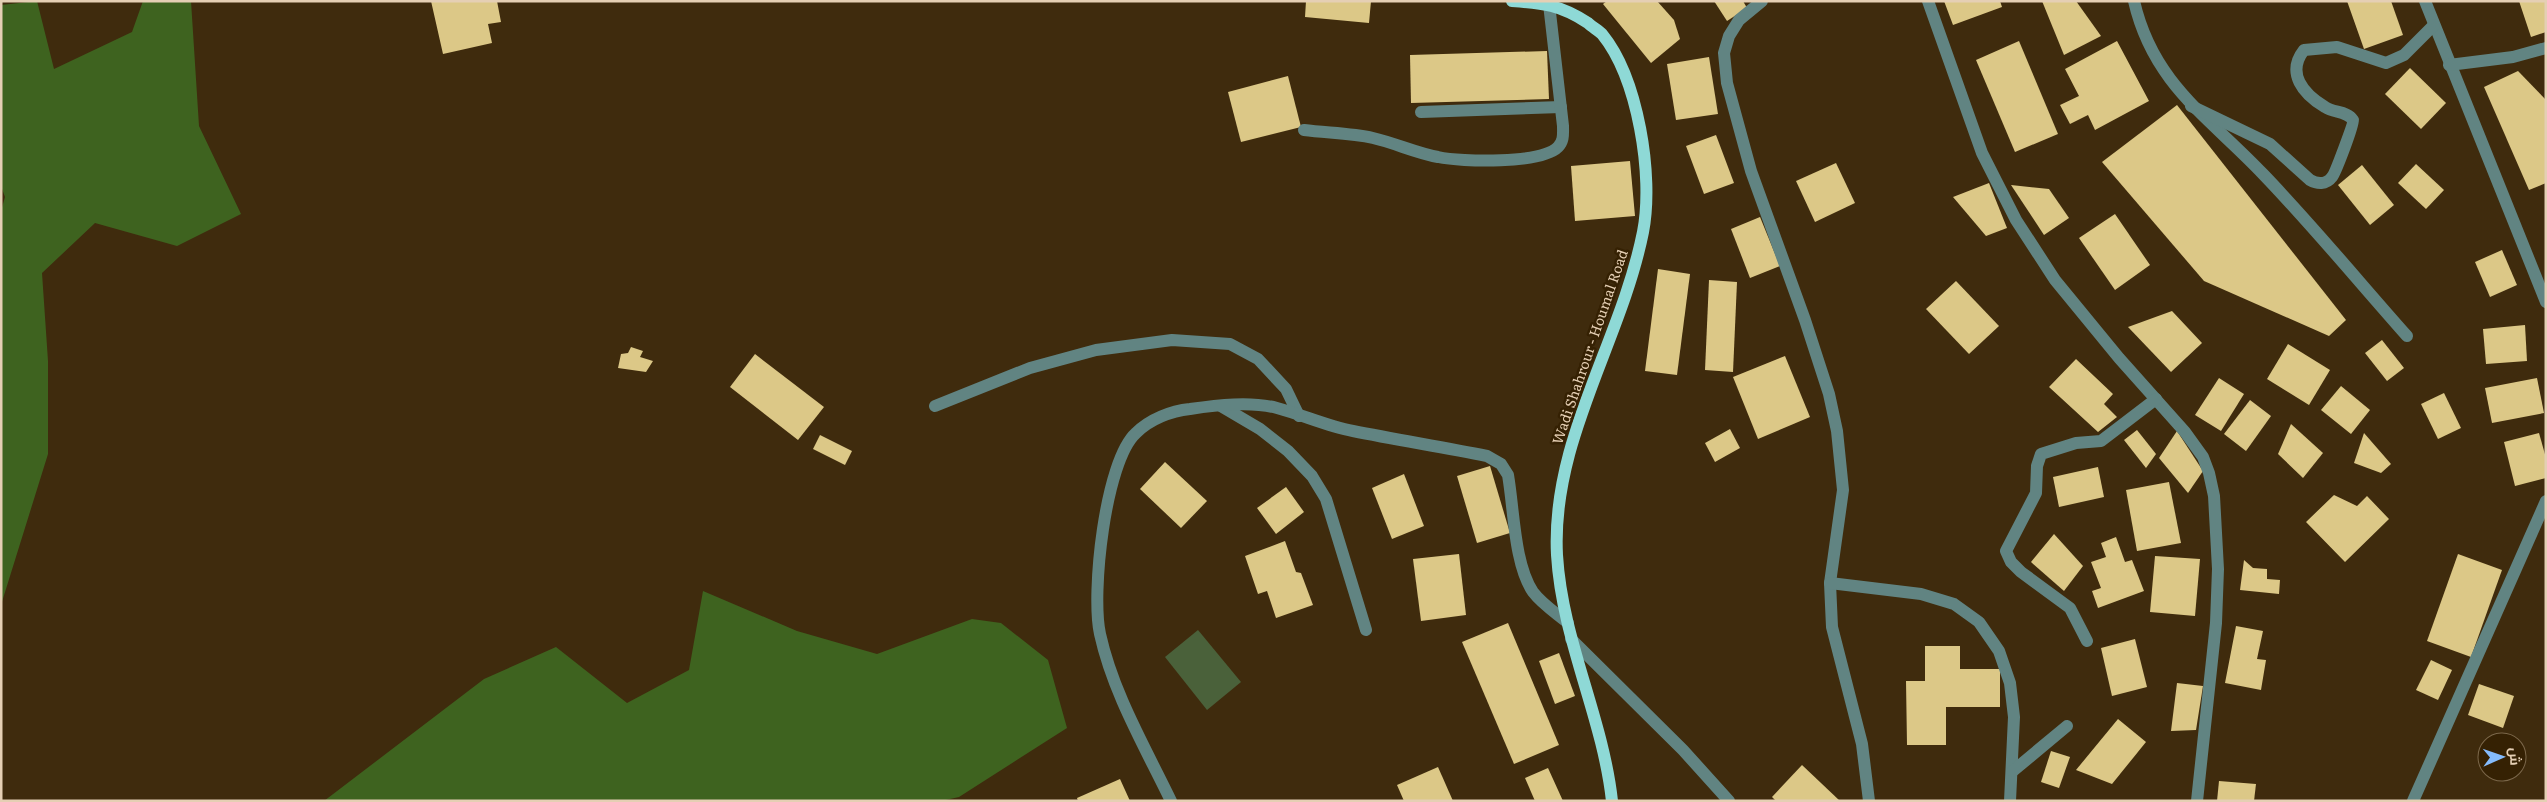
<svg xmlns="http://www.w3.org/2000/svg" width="2547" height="802" font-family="Literata,Cairo,serif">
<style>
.green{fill:#4a613a}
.forest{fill:#3e631f}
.building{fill:#dcc887}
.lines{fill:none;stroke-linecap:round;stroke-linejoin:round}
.minor{stroke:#618482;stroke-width:12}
.major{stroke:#8ed9d6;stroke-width:12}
.labels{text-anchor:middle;stroke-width:5;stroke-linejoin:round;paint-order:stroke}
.street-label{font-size:14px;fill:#e5cfb4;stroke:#352103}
</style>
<rect width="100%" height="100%" fill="#3f2b0d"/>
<!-- green -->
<polygon class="green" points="1198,630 1241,682 1207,710 1165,657"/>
<!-- forest -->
<g class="forest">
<polygon points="37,1 54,69 132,32 143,1 191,1 199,126 241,214 177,246 95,223 42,273 48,361 48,454 1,605 1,211 5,197 1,186 1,5"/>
<polygon points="703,591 797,631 877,654 972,619 1001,623 1048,660 1067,728 959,797 941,801 324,801 484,679 556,647 627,703 689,670"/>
</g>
<!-- building -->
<g class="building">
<polygon points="431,1 497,1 501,22 488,24 492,43 443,54"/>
<polygon points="1306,1 1371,1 1369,23 1305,17"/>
<polygon points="1607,1 1657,1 1674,20 1680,39 1651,63 1603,4"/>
<polygon points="1714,1 1743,1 1747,8 1727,21"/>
<polygon points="1944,1 2000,1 2002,7 1953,25"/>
<polygon points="2042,1 2076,1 2101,36 2064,55"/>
<polygon points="2347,1 2391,1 2403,35 2364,49"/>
<polygon points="2519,1 2546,1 2546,32 2531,37"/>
<polygon points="2019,41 2058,134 2015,152 1976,60"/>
<polygon points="2117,41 2149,101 2095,130 2088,115 2070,124 2060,105 2079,96 2065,69"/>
<polygon points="1547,51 1549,99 1411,103 1410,55"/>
<polygon points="1709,57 1718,114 1676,120 1667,64"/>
<polygon points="2410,68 2446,103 2421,129 2385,94"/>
<polygon points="2518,71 2546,100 2546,183 2529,190 2484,87"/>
<polygon points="1288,76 1301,127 1241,142 1228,92"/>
<polygon points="2177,105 2346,320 2329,336 2204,281 2102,162"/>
<polygon points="1716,135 1734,183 1704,194 1686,146"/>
<polygon points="1630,161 1635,216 1575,221 1571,166"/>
<polygon points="1836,163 1855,203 1815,222 1796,181"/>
<polygon points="2416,164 2444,190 2426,209 2398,183"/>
<polygon points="2362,165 2394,205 2370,225 2338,185"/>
<polygon points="1989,183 2007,228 1986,236 1953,197"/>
<polygon points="2011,185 2049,189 2069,218 2044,235"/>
<polygon points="2115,214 2150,265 2115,290 2079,238"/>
<polygon points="1760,217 1780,266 1750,278 1731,229"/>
<polygon points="2502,250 2517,285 2490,297 2475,262"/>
<polygon points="1658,269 1690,274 1677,375 1645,371"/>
<polygon points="1709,280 1737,282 1733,372 1705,370"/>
<polygon points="1956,281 1999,326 1969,354 1926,309"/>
<polygon points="2172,311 2202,343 2171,372 2128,327"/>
<polygon points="2525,325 2527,361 2486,364 2483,329"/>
<polygon points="2382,340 2404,368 2387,381 2365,353"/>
<polygon points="2288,344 2330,370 2309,405 2267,379"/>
<polygon points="631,347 643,351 640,357 653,361 646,372 618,368 621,354 628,353"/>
<polygon points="755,354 824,407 798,440 730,387"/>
<polygon points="1785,356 1810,417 1758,439 1733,377"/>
<polygon points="2076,359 2113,394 2104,404 2117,417 2098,432 2049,387"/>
<polygon points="2219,378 2244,394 2221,431 2195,415"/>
<polygon points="2537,378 2544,413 2492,423 2485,388"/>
<polygon points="2341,386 2370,410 2351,434 2321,410"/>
<polygon points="2444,393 2461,428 2438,439 2421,404"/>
<polygon points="2250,400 2271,416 2246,451 2224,434"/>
<polygon points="2291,424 2323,453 2303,478 2278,454"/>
<polygon points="1730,429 1740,448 1715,462 1705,443"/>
<polygon points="2137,430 2156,454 2146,468 2124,440"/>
<polygon points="2177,431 2203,471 2188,493 2159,458"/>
<polygon points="2364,433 2391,464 2381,473 2354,463"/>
<polygon points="2539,433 2546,458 2546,478 2515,486 2504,442"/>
<polygon points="820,435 852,451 845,465 813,449"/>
<polygon points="1165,462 1207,501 1181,528 1140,489"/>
<polygon points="1490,466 1510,533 1477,543 1457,476"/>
<polygon points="2098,467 2104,497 2059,507 2053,477"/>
<polygon points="1404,474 1424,526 1392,539 1372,488"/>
<polygon points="2169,482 2181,543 2137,551 2126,490"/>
<polygon points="1286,487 1304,512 1276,534 1257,508"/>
<polygon points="2334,495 2357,506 2367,496 2389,519 2345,562 2306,522"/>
<polygon points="2054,534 2083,566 2064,591 2031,562"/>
<polygon points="2116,537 2125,562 2132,560 2144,591 2098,608 2092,591 2101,588 2091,562 2106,557 2101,543"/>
<polygon points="1285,541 1296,572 1301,573 1313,605 1276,618 1267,591 1258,594 1245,556"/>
<polygon points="1459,554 1466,615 1421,621 1413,559"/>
<polygon points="2458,554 2502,570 2471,657 2427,641"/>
<polygon points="2155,556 2200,559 2195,616 2150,612"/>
<polygon points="2244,560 2253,568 2267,569 2267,579 2280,580 2279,594 2240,590"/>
<polygon points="1508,623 1559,745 1514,764 1462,642"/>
<polygon points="2236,626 2263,631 2257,659 2266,660 2261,690 2225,683"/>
<polygon points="2135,639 2147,687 2112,696 2101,648"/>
<polygon points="1925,646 1960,646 1960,669 2000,669 2000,707 1946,707 1946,745 1907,745 1906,681 1925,681"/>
<polygon points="1559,653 1575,696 1555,704 1539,661"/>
<polygon points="2431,660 2452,670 2438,700 2416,690"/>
<polygon points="2177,683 2203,686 2196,730 2171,731"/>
<polygon points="2479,684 2514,696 2503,728 2468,715"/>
<polygon points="2118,719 2146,742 2112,784 2076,770"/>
<polygon points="2051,751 2070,757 2059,788 2041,782"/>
<polygon points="1802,765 1840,801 1776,801 1772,797"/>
<polygon points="1438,767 1453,801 1404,801 1397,785"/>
<polygon points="1548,768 1563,801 1535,801 1525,778"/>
<polygon points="1120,779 1130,801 1078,801 1077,798"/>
<polygon points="2219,781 2256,784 2254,801 2217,801"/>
</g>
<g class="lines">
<!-- minor -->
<g class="minor">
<polyline points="1762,1 1739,20 1729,36 1724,53 1727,83 1751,171 1805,320 1829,394 1837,431 1843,490 1830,583 1832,627 1862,744 1869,801"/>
<polyline points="1928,1 1982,153 2016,220 2055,280 2119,358 2185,432 2203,457 2209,473 2214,496 2218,569 2216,623 2197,801"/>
<path d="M 2134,1 C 2153,84 2209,117 2263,174 C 2313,226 2359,282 2407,336"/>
<polyline points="2425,1 2546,302"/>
<polyline points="2449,65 2513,57 2546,48"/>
<path d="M 2191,106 L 2270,144 L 2310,180 C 2317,184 2326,185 2332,177 C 2335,174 2354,124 2353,120 C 2347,111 2334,113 2325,107 C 2303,94 2286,73 2304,50 L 2337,47 L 2386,63 L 2404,55 L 2434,25"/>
<polyline points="1421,112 1561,107"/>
<path d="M 1304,130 C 1327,133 1351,133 1373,138 C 1395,143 1416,153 1438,157 C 1462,162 1541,164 1558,147 C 1564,141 1563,134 1563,126 L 1549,4"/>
<polyline points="935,406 1030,368 1096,350 1172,340 1230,344 1258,359 1286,389 1299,416"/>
<polyline points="1221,406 1260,429 1288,451 1312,476 1326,499 1366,630"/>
<polyline points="1830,583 1921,594 1954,604 1979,622 1999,651 2010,683 2014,717 2010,801"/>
<polyline points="1571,639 1683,750 1729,801"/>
<polyline points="2087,641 2070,608 2021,572 2011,562 2006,551 2036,493 2037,466 2041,454 2076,443 2101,441 2156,399"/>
<polyline points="2013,771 2067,726"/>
<path d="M 1171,801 C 1145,747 1113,693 1100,634 C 1091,594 1105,461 1136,433 C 1150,419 1171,411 1190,409 C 1217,405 1251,401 1277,408 C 1303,415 1327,426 1353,431 C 1398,440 1442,447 1487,456 L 1501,464 L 1508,475 C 1514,509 1514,564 1533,592 C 1542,604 1556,613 1568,623"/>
<polyline points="2413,801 2546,501"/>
</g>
<!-- major -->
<path class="major" d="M 1512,1 C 1543,3 1561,5 1588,23 C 1592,27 1598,30 1602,34 C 1638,78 1654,176 1643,232 C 1621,342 1551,440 1557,555 C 1562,640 1603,718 1612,801"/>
</g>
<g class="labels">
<!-- street labels -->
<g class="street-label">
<text transform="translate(1590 347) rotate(-71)" y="5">Wadi Shahrour - Houmal Road</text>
</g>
</g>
<!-- border -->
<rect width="2547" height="802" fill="none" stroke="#e5cfb4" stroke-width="5"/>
<!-- north arrow -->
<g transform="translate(2502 757) rotate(88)"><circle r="24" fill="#352103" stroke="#7b674a"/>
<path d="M0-4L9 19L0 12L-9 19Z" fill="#85bbfb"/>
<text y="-8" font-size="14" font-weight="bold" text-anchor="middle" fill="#e5cfb4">ش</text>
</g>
</svg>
